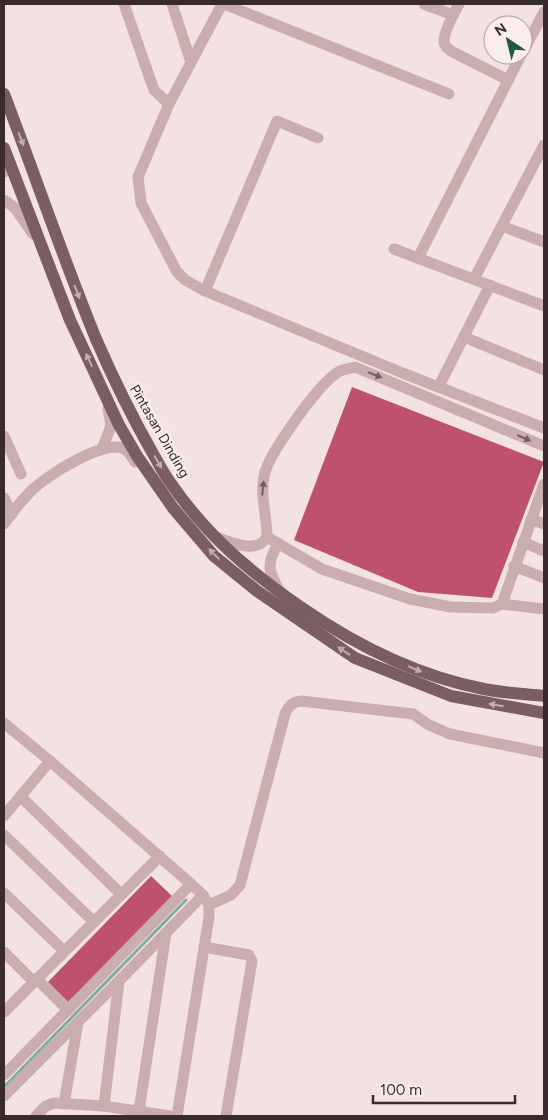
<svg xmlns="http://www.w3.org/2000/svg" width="548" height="1120" font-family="Figtree,sans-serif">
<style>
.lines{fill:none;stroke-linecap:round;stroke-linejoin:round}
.stream{stroke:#81ae9b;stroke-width:3}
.building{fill:#bf526b}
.minor{stroke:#caadae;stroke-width:11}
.major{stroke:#7a5e61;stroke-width:12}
.oneway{fill:#c0adae}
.oneway2{fill:#735f61}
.labels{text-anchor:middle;stroke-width:5;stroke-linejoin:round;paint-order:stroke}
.street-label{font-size:14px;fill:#392b2d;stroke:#faeeed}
</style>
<rect width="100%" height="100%" fill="#f2e2e1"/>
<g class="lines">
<!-- stream -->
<polyline class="stream" points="4,1087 186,900"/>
</g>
<!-- building -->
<g class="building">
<polygon points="352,387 544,462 492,598 418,592 294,540"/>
<polygon points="151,876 172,896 69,1003 48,982"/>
</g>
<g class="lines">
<!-- minor -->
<g class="minor">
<polyline points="124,4 154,90 169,104"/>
<polyline points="172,4 191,62"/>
<polyline points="222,4 169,104 138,177 141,203 177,272 185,280 205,291 405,374 544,428"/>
<polyline points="224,4 449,94"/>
<polyline points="424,4 453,15"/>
<path d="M 459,4 C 454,13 444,31 444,41 C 444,46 447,48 451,51 L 508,80"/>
<polyline points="523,52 544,12"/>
<polyline points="4,164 4,172"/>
<polyline points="4,200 15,208 33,234"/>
<polyline points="502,226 544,242"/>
<polyline points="394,249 544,306"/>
<polyline points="418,258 521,55"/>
<polyline points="474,279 544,145"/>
<polyline points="205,291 277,121 318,138"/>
<polyline points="464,337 544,370"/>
<polyline points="439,386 490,285"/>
<polyline points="4,436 21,474"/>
<polyline points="102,449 111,426 108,408"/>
<polyline points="4,498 12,514"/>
<polyline points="531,519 544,524"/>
<path d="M 4,524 C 12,513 21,501 31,491 C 45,477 107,436 126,450 C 130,453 133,459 135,462"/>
<path d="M 215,537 C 231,542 256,555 267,537 C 267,515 259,494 265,472 C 272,450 320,381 340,371 C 345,369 351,368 355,367 L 544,446"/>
<polyline points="267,537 322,569 410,599 451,607 493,608 502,604 544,609"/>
<polyline points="523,542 544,551"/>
<path d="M 278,543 C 265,568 269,570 281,594"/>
<polyline points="514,566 544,578"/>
<polyline points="502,604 544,484"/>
<polyline points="4,723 50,761 191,884 203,895 209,905 209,917 177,1116"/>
<polyline points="20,796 121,894"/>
<polyline points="4,816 50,761"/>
<polyline points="4,835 93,921"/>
<polyline points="4,893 64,951"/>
<path d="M 209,905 L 231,895 L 240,885 L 285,714 C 289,706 292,702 301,701 L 413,714 L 429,725 L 450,734 L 544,753"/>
<polyline points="204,947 249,955 252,961 226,1116"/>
<polyline points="4,952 34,982"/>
<polyline points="37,979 68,1010"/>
<polyline points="4,1012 160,856"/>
<polyline points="4,1075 191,884"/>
<polyline points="4,1096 119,981 203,895"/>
<polyline points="64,1104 78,1022"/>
<polyline points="104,1106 119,981"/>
<polyline points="139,1111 166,933"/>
<polyline points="36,1116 46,1106 54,1103 104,1106 170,1116"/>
</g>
<!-- major -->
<g class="major">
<path d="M 4,94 C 35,175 63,258 96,339 C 113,378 131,415 152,452 C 158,462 163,473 170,482 C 206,535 250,572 302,608 C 357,646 417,676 484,689 C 503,693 524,694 544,696"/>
<polyline points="4,148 70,320 119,425 137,456 173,508 214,556 257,591 355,658 451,696 544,713"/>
</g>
</g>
<!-- one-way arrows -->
<defs><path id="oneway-solid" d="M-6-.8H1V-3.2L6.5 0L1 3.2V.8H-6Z" transform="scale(1.25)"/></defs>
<g class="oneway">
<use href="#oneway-solid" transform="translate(21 139) rotate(69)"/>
<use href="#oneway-solid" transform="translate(77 292) rotate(69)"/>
<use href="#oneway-solid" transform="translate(89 360) rotate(-115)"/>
<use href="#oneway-solid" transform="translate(158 462) rotate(60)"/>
<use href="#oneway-solid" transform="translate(214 554) rotate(-135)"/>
<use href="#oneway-solid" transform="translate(344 651) rotate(-147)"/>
<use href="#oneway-solid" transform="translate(415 669) rotate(23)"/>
<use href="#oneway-solid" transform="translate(496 705) rotate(-170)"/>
</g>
<g class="oneway2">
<use href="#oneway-solid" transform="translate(375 375) rotate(22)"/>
<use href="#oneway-solid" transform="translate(524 438) rotate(23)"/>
<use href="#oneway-solid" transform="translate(263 488) rotate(-84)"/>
</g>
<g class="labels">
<!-- street labels -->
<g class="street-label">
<text transform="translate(160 431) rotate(60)" y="5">Pintasan Dinding</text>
</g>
</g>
<!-- border -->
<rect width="548" height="1120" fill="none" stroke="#392b2d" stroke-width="10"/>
<!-- north arrow -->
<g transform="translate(508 40) rotate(325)"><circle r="24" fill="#faeeed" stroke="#ada0a0"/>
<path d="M0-4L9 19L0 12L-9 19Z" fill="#235843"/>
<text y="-8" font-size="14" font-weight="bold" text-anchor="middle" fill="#392b2d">N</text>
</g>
<!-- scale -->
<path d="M373 1095v8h142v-8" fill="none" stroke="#392b2d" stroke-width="2.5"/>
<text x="380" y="1095" font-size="15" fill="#392b2d" stroke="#faeeed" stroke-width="4" paint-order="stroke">100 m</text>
</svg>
